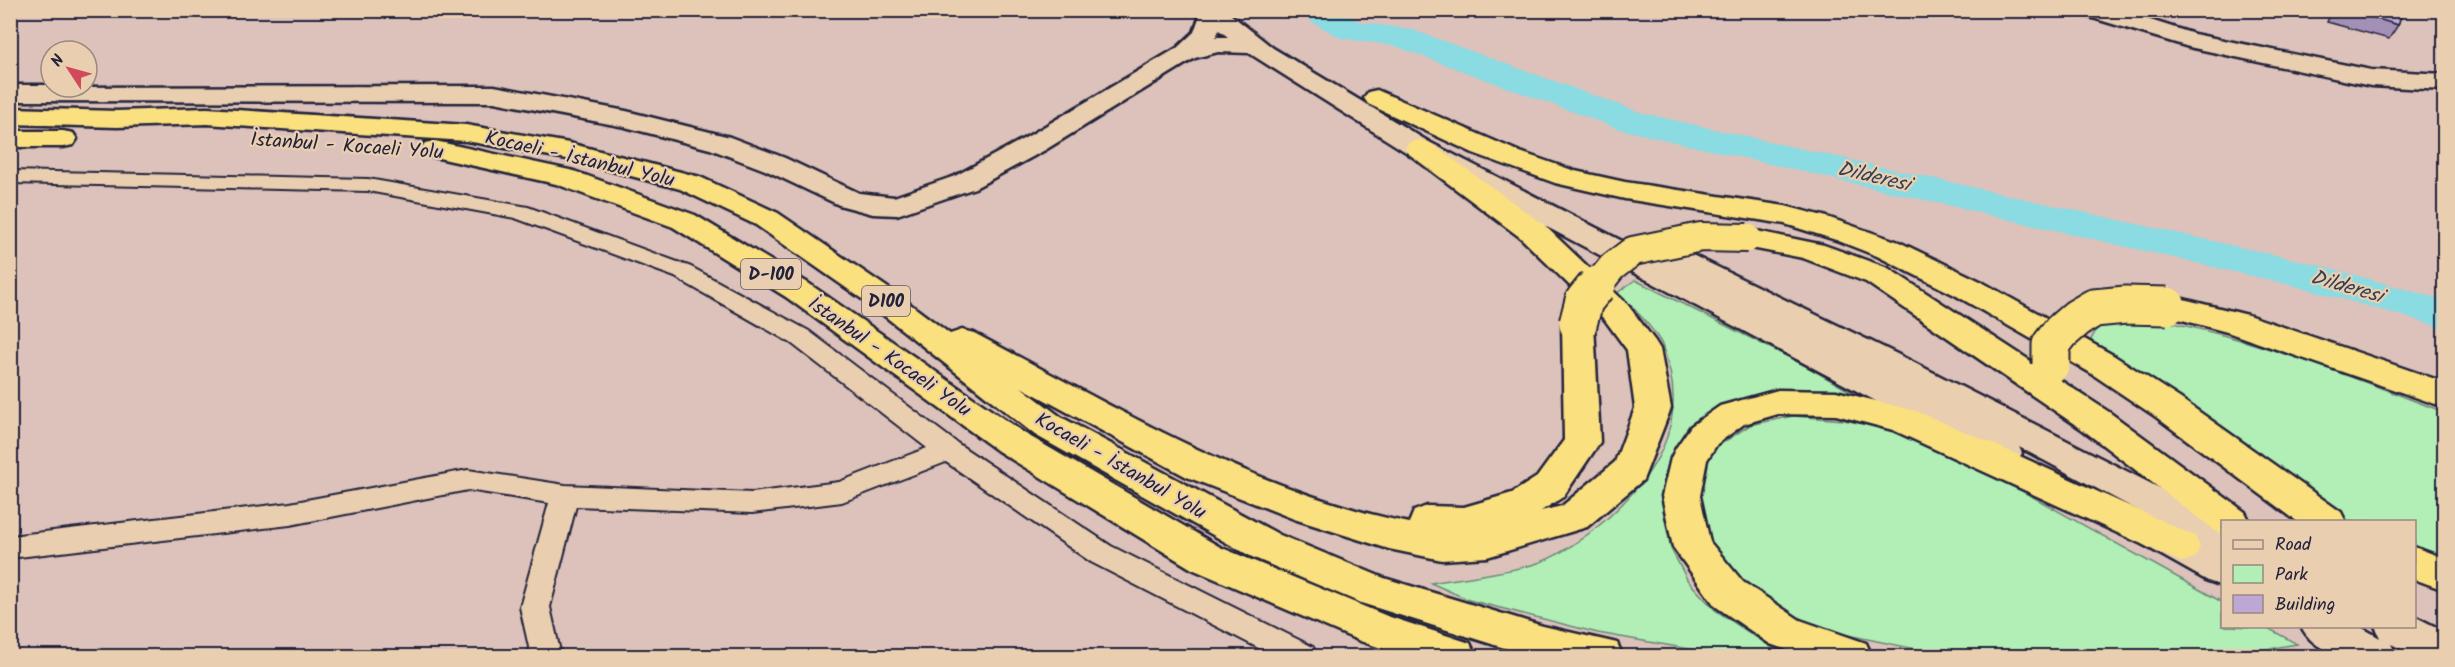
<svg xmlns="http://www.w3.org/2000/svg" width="2455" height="667" font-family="Kalam,sans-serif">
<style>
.green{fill:#b1efb6;stroke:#6a8878;stroke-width:1.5}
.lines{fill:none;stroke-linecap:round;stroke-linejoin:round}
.river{fill:#8adbe2;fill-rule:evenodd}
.street-casing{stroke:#22223b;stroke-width:4}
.secondary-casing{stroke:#22223b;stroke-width:5}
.highway-casing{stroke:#22223b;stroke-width:5}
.street{fill:#e9ceb0;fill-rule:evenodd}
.secondary{fill:#e9ceb0;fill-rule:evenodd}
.highway{fill:#fbe080;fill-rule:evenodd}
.highway-bridge-far1-casing{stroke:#22223b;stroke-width:32;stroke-linecap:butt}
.highway-bridge-casing{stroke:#22223b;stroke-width:41;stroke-linecap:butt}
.highway-bridge-far1{stroke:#fbe080;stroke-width:28}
.highway-bridge{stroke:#fbe080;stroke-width:37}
.wall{fill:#a390b7;stroke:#22223b;stroke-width:1.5}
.building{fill:#bda7d5;stroke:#22223b;stroke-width:1.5}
.labels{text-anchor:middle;stroke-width:4.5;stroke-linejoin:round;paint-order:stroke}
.shield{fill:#e9ceb0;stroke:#5e565e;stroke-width:1.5}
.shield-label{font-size:18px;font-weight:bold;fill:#22223b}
.street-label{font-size:20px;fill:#22223b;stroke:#e9ceb0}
.water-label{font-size:21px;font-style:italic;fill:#323e54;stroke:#e9ceb0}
</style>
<rect width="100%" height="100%" fill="#dcc2bb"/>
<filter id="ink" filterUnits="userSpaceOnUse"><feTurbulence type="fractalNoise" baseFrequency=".0167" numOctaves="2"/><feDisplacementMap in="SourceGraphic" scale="12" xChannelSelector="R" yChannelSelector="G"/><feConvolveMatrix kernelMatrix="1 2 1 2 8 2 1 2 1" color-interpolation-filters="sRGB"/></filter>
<g filter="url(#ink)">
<!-- green -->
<g class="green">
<path d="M 1635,280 L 1806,366 L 1865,400 L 1785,394 L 1667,476 L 1663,510 L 1671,549 L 1688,581 L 1715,610 L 1774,649 L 1790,656 L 1729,656 L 1598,633 L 1469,600 L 1431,583 C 1465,577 1502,574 1535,564 C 1559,557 1596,530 1614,512 C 1655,473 1683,430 1670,371 C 1667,362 1665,349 1660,341 C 1649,323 1633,307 1617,293 Z"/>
<path d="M 2158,320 C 2257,339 2351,377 2444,412 L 2444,565 L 2415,555 L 2414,522 L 2349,521 L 2087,347 L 2099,325 Z"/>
<polygon points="1793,416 1844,420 1903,432 2022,491 2222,602 2222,626 2266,627 2297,644 2225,656 1964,656 1935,653 1843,634 1794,621 1752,595 1716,551 1705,534 1698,483 1713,449 1750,425"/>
</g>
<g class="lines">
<!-- river -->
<polygon class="river" points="1298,10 1339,10 1360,22 1413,30 1642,113 2315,264 2444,300 2444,328 2308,289 1619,129 1395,46 1341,38 1303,17"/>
<defs>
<polygon id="street" points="10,171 368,179 528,207 691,267 809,331 957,443 1111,546 1313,647 1317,656 1274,656 1091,562 946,462 842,502 752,513 576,506 550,607 561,656 531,656 520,607 549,503 468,490 290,525 10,558 10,536 290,503 468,470 565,485 752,493 839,482 927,448 791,343 675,277 515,218 368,191 10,183"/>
<g id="secondary">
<path d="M 1197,10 L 1225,10 L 1273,48 L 1429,142 L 1659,260 L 1658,258 L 1662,251 L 1673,248 L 1684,251 L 1897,354 L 2226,522 L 2222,522 L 2222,586 L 2208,581 L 2142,544 L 2137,533 L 2142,522 L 2154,519 L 2019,447 L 2022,453 L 2017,462 L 2004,466 L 1991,462 L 1409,154 L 1249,53 L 1218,52 L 1195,58 L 1045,150 L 975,188 L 897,215 L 873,214 L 839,205 L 765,170 L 710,149 L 625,127 L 494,102 L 10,101 L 10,85 L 51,85 L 51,87 L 494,86 L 626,111 L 730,137 L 785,158 L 859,193 L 894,197 L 955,176 L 1025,138 L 1177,48 L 1194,32 L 1200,15 ZM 1219,30 L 1228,37 L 1216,37 Z"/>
<polygon points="2080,10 2119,10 2194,34 2371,70 2444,74 2444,90 2371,86 2189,47 2083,15"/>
<path d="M 2414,616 L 2444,631 L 2444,656 L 2416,656 L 2391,644 L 2397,656 C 2363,656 2318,662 2301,626 L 2359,626 L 2380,638 L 2375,626 L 2414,626 Z"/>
</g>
<g id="highway">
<polygon points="1377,90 1520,152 1575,171 1625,182 1785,206 1827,217 1899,242 1978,280 2113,355 2181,399 2341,512 2346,522 2298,522 2156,417 2089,372 1955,295 1877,256 1836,240 1785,224 1625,199 1555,183 1473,153 1368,104 1364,98 1368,92"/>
<path d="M 10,108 L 117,111 L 207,108 L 466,125 L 569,143 L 700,177 L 778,213 L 894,292 L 950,334 L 962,330 L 974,333 C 1113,406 1253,491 1409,523 L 1414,511 L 1427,506 L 1464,507 L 1512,493 L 1537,477 L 1564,440 L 1562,324 L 1566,316 L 1578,313 L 1590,316 L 1594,324 L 1600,442 L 1563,497 L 1541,511 L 1562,506 L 1615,462 L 1635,408 L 1627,350 L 1605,320 L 1521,238 L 1409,154 L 1405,148 L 1409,142 L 1419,140 L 1429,142 L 1543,224 L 1627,304 L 1655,341 L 1660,349 L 1671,408 L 1643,480 L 1587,527 L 1487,557 L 1442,560 L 1389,549 L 1294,519 L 1187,477 L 1021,387 L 1061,417 L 1280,535 L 1384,578 L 1543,626 L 1617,643 L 1623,656 L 1530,656 L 1361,603 L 1252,557 L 1035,435 L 872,306 L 756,225 L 680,189 L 567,159 L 466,141 L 207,124 L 117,127 L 10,124 Z"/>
<polygon points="10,131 63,131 73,133 77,139 73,145 63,147 10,147"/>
<polygon points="435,141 574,171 695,215 808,283 1024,433 1220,547 1387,616 1470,643 1476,656 1405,656 1360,641 1192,569 998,451 786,297 673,227 556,184 425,155 421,149 425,143"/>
<polygon points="1747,229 1824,245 1888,268 2109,412 2245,512 2250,522 2222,522 2222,534 2217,532 2083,430 1866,282 1803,258 1736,245 1732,238 1736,231"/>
<polygon points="2167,295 2248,315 2444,382 2444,407 2227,332 2156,313 2151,306 2156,299"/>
<polygon points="1778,390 1836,391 1916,411 1989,442 2195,536 2200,547 2195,558 2181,562 1893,430 1836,415 1778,414 1744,424 1717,444 1707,460 1700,496 1710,542 1743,582 1800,620 1866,643 1872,656 1804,656 1770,644 1715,606 1673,547 1662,496 1671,458 1676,448 1691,426 1720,406"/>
<polygon points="2414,547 2444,558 2444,590 2414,579"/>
</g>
</defs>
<!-- street casing -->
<use href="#street" class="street-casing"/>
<!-- secondary casing -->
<use href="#secondary" class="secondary-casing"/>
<!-- highway casing -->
<use href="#highway" class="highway-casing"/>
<!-- street -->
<use href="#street" class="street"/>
<!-- secondary -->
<use href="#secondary" class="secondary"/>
<!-- highway -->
<use href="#highway" class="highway"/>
<defs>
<polyline id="highway-bridge-far1" points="1596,287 1612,267 1633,251 1701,237 1747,238"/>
<g id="highway-bridge">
<polyline points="1578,324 1584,301 1597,285"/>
<polyline points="2051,364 2051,345 2061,332 2077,318 2094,308 2126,305 2167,306"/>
</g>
</defs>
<!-- highway-bridge-far1 casing -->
<use href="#highway-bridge-far1" class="highway-bridge-far1-casing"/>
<!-- highway-bridge casing -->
<use href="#highway-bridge" class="highway-bridge-casing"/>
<!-- highway-bridge-far1 -->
<use href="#highway-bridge-far1" class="highway-bridge-far1"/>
<!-- highway-bridge -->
<use href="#highway-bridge" class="highway-bridge"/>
</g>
<!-- wall -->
<polygon class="wall" points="2332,10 2403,10 2398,25 2389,39 2327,22"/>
<!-- building -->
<polygon class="building" points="2347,10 2403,10 2398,25"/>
</g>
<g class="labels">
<!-- shield labels -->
<g class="shield">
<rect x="741" y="259" width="60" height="30" rx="4.5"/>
<rect x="862" y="286" width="48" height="30" rx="4.5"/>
</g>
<g class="shield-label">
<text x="771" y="280">D-100</text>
<text x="886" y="307">D100</text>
</g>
<!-- street labels -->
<g class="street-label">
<text transform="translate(347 145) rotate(4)" y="7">İstanbul - Kocaeli Yolu</text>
<text transform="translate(580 158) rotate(13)" y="7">Kocaeli - İstanbul Yolu</text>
<text transform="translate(890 356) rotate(35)" y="7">İstanbul - Kocaeli Yolu</text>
<text transform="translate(1121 465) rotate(30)" y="7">Kocaeli - İstanbul Yolu</text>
</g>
<!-- water labels -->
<g class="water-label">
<text transform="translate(1874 176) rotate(13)" y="7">Dilderesi</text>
<text transform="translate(2347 286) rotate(16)" y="7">Dilderesi</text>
</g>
</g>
<!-- margin -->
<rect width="2455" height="667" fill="none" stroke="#e9ceb0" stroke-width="36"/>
<rect x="18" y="18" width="2419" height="631" fill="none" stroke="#22223b" stroke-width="2" filter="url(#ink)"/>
<!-- legend -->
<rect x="2221" y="520" width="195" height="108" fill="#e9ceb0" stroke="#998981" stroke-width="1.5"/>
<rect x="2233" y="540" width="30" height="9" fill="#e9ceb0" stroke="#998981" stroke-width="1.5"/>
<text x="2275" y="550" font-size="18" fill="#22223b">Road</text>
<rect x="2233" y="565" width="30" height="18" fill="#b1efb6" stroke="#998981" stroke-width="1.5"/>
<text x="2275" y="580" font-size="18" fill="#22223b">Park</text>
<rect x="2233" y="595" width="30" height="18" fill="#bda7d5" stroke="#998981" stroke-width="1.5"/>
<text x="2275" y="610" font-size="18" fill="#22223b">Building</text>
<!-- north arrow -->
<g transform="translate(69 69) rotate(306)"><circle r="28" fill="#e9ceb0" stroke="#998981" stroke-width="1.5"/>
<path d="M0-4.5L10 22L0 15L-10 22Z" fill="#d1495b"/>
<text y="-9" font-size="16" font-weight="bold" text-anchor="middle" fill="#22223b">N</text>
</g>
</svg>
